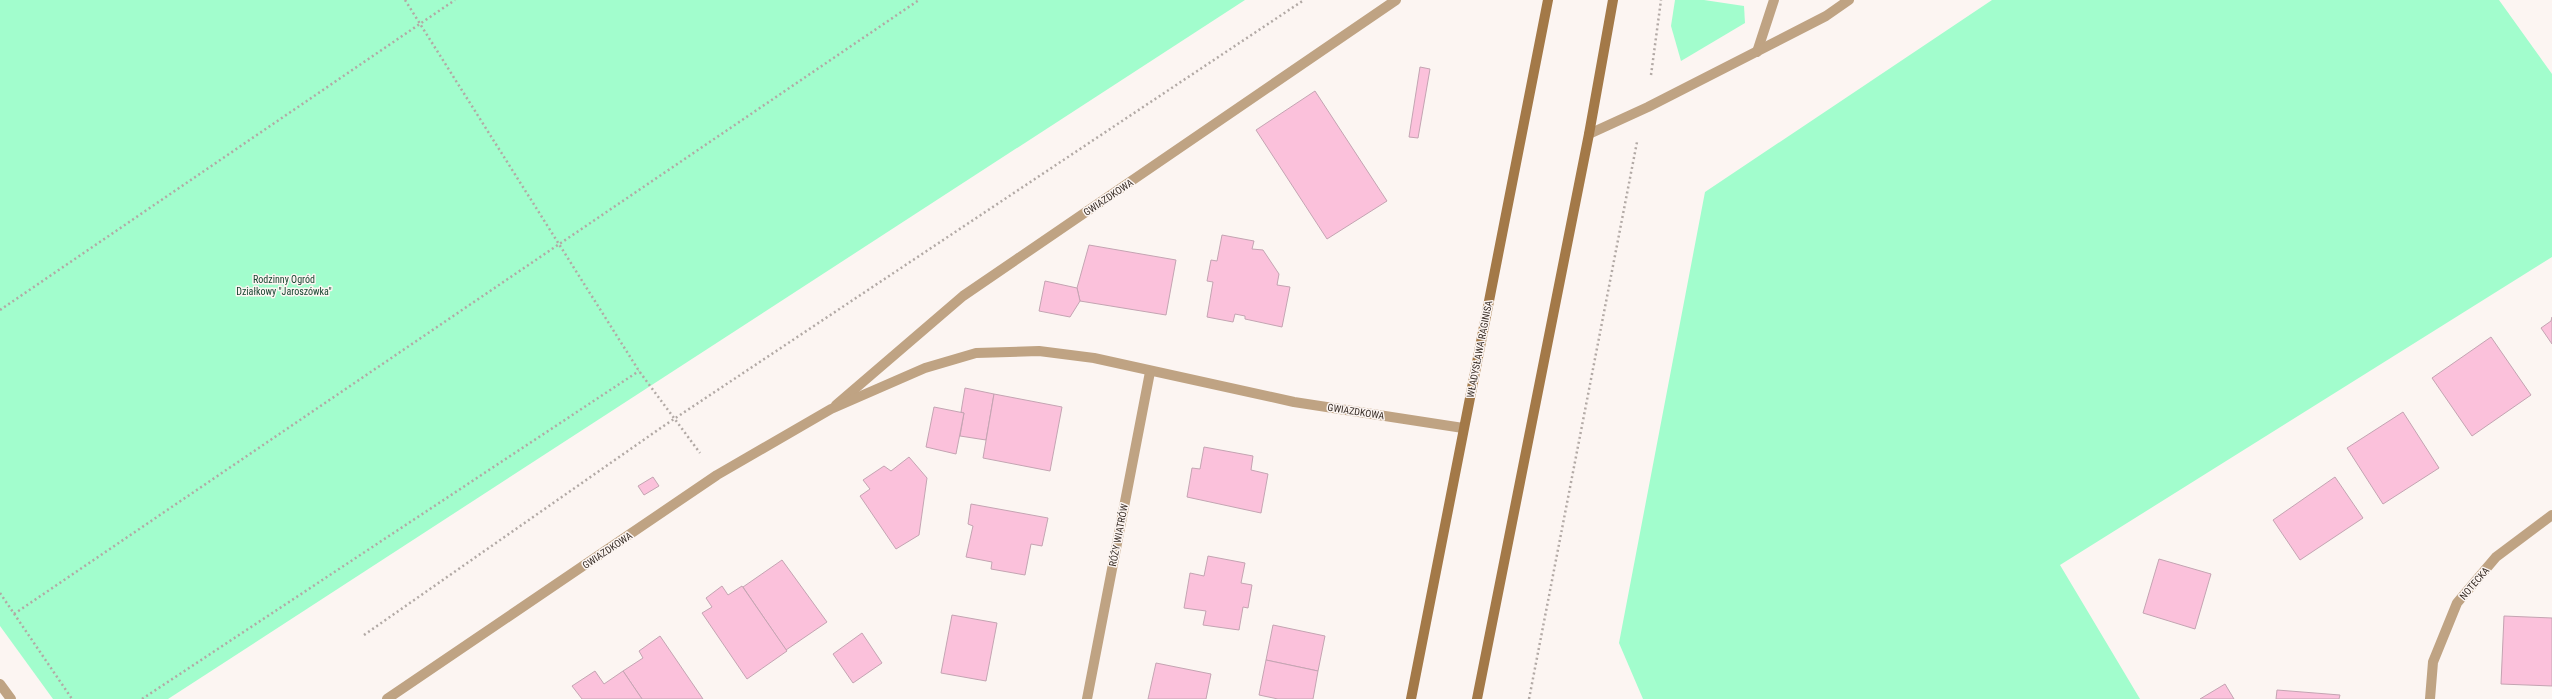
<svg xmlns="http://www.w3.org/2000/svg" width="2552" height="699" font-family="'Roboto Condensed',sans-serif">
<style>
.green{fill:#a2fdcd}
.building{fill:#fbc1db;stroke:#c4a4b2}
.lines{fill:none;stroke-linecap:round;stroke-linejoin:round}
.path{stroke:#b2a9a5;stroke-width:2.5;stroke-dasharray:2 3;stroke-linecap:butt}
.lane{stroke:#bfa383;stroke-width:10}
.street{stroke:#bfa383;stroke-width:10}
.secondary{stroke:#a37948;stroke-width:10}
.labels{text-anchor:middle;stroke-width:3;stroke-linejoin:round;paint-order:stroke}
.street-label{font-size:10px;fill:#372c25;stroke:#fcf5f2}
.park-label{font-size:10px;fill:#184530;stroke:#fcf5f2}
</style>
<rect width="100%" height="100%" fill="#fcf5f2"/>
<!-- green -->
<g class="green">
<polygon points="0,0 1245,0 168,699 53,699 0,626"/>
<polygon points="1675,0 1704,0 1744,6 1745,23 1681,61 1671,26"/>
<polygon points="1992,0 2499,0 2552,74 2552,257 2060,565 2140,699 1643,699 1619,643 1705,192"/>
</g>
<!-- building -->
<g class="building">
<polygon points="1420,67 1430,69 1418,138 1409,137"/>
<polygon points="1315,91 1387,201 1327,239 1256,130"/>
<polygon points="1222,235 1254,241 1252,249 1263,250 1279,274 1277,285 1290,287 1282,327 1245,319 1245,316 1235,314 1233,322 1207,317 1213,282 1207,281 1211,260 1217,261"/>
<polygon points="1089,245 1176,260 1166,315 1080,301 1077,288"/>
<polygon points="1045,281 1077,288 1080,301 1070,317 1039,311"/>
<polygon points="2552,317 2552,344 2541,328 2551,321"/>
<polygon points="2491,337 2531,395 2472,436 2432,378"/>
<polygon points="965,388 994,394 986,440 960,436 964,413 961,412"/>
<polygon points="994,394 1062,407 1050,471 983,458"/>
<polygon points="934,407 964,413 956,454 926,447"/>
<polygon points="2403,412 2439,468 2383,504 2347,448"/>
<polygon points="1204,447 1253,456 1251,470 1268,474 1261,513 1187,497 1192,468 1200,469"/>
<polygon points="909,457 927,478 919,535 896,549 860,496 870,489 863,480 884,466 891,471"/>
<polygon points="653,477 659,486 644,495 638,486"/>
<polygon points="2335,477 2363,518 2300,560 2273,520"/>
<polygon points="971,504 1048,518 1042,546 1031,544 1025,575 991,569 992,562 966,557 973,526 968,524"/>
<polygon points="1208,556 1245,563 1241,583 1252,585 1248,608 1243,607 1239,630 1203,625 1206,611 1184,608 1190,573 1204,576"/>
<polygon points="2159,559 2211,574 2195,629 2143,613"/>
<polygon points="782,560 827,622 786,650 743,587"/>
<polygon points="722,586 728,595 742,586 787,651 747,679 702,613 712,607 706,598"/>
<polygon points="952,615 997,623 986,681 941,673"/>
<polygon points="2504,616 2552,618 2552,686 2501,684"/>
<polygon points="1273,625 1325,636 1318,671 1266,660"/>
<polygon points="862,633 882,663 853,683 833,654"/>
<polygon points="660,636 703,699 642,699 623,671 643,658 639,651"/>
<polygon points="1266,660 1318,671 1313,699 1278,699 1259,695"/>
<polygon points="1156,663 1211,674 1206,699 1148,699"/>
<polygon points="595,671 604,684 623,671 642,699 582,699 572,686"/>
<polygon points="2225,684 2234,699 2200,699"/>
<polygon points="2277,690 2340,695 2339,699 2276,699"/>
</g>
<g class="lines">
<!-- path -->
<g class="path">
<polyline points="405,0 639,371 700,453"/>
<polyline points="1651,75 1661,0"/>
<polyline points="0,310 455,0"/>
<polyline points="0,593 72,699"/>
<polyline points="14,614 919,0"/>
<polyline points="364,635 665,425 1304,0"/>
<polyline points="142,699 639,371"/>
<polyline points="1529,699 1637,142"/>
</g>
<!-- lane -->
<g class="lane">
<polyline points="1757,52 1774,0"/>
<polyline points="1589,134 1648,107 1826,16 1849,0"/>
<polyline points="836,405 963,296 1396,0"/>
</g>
<!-- street -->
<g class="street">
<polyline points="0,684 11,699"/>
<polyline points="387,699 717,475 831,409 925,368 976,353 1039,351 1094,358 1294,402 1463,428"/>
<polyline points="1087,699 1150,372"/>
<polyline points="2430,699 2433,662 2457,603 2496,557 2552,515"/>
</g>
<!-- secondary -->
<g class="secondary">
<polyline points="1411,699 1548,0"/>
<polyline points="1477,699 1589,134 1613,0"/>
</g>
</g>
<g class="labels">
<!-- street labels -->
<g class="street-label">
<text transform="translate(1108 197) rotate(-34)" y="4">GWIAZDKOWA</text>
<text transform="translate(1479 349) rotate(-79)" y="4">WŁADYSŁAWA RAGINISA</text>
<text transform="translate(1356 411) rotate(9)" y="4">GWIAZDKOWA</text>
<text transform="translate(1118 535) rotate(-79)" y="4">RÓŻY WIATRÓW</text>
<text transform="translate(607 550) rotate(-34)" y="4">GWIAZDKOWA</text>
<text transform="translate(2474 583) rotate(-49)" y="4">NOTECKA</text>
</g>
<!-- park labels -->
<g class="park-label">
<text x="284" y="283">Rodzinny Ogród<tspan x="284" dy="12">Działkowy "Jaroszówka"</tspan></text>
</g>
</g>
</svg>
